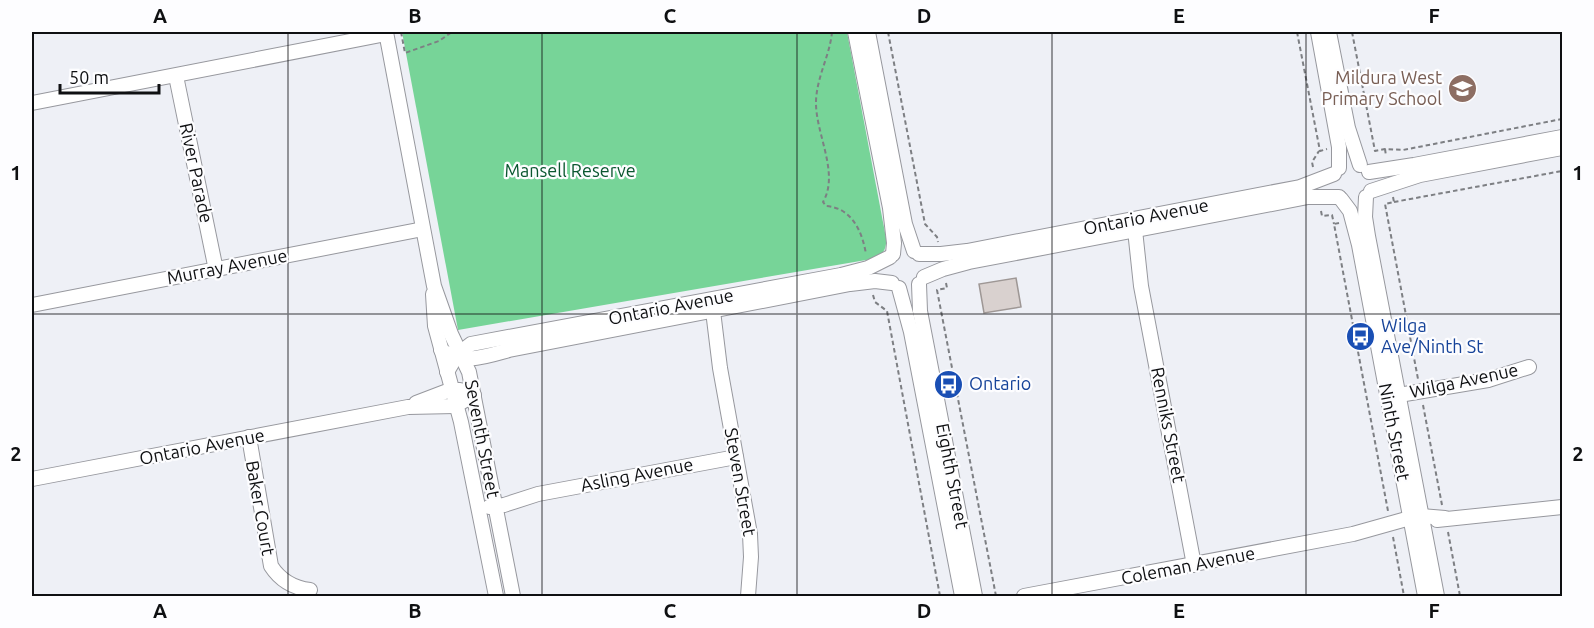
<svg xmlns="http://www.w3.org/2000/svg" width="1594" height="628" font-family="Ubuntu,sans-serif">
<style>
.green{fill:#77d498}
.building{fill:#d9d1cf;stroke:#9e9795;stroke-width:1.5}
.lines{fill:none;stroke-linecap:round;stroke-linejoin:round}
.minor-casing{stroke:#97989e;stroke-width:16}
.path{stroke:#7d7f83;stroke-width:2;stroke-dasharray:4.5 3;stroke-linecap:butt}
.minor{stroke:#fff;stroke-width:14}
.grid{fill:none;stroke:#0f1012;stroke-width:1.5;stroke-opacity:0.55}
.labels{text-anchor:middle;stroke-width:4.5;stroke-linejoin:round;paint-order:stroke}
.education-label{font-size:18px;fill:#785e54;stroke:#fdfdff;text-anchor:end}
.park-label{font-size:18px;fill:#0a572f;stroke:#fdfdff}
.street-label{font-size:18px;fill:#0f1012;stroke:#fdfdff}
.transit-label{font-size:18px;fill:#164399;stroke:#fdfdff;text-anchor:start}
.neatline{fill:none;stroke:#0f1012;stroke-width:2}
.grid-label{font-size:20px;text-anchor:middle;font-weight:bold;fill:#0f1012}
</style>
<rect width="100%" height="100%" fill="#eef0f6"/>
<!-- green -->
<path class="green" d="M 402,32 L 847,32 L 886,238 C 887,248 883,256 872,259 L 458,330 Z"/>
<!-- building -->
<polygon class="building" points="1016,278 1021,307 984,313 979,284"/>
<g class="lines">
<defs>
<g id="minor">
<polyline points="386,32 434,286 451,334 469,372 513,596"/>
<polyline points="855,32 890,208 894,243 893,254"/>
<polyline points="868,32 905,224 914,251"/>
<polyline points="1318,32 1339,147 1339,168"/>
<polyline points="1329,32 1348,128 1360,165"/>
<polyline points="176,76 216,270"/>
<polyline points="32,103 386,34"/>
<polyline points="1369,172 1414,165 1562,137"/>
<polyline points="1371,191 1420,175 1562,148"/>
<polyline points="1366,197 1365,217 1368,236 1437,596"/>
<polyline points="1341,199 1350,211 1359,245 1425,596"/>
<polyline points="1135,230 1141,286 1194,565"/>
<polyline points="919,254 941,254 967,251 1300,187 1334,174"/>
<polyline points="924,277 943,269 969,262 1308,197 1339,197"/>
<polyline points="919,284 920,311 975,596"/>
<polyline points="899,288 911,332 962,596"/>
<polyline points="433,294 435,326 461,422 496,596"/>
<polyline points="709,303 713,311 720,368 750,534 751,557 748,596"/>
<polyline points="32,305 423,229"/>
<path d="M 441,350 C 463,365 484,357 509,350 L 850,284 L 875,281 L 892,283"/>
<polyline points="447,372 457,355 471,344 841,275 868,268 890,257"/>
<polyline points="1399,395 1488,380 1529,367"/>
<polyline points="416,403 450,390 460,390"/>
<path d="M 249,437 L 271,566 C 280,580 294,588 310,590"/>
<polyline points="32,479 408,407 455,406 474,395"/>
<polyline points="489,507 504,505 538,494 736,457"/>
<polyline points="1437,520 1562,507"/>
<polyline points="1024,596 1353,534 1410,518 1421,516 1445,518"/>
</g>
</defs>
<!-- minor casing -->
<use href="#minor" class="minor-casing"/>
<!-- path -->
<g class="path">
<polyline points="401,32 405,53 439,41 452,32"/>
<path d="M 832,32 C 830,55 817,76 816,101 C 815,133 840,173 823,202 L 826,206 C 852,208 862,231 866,254"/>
<polyline points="888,32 925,224 937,237 938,242"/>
<polyline points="1297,32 1320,151 1327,149"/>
<polyline points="1352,32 1375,151 1385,149 1403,150 1562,119"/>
<polyline points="1385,149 1386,156"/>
<polyline points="1313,167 1312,162 1319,151"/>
<polyline points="1393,197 1394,202 1385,204 1418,379"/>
<polyline points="1394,202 1562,171"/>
<polyline points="1321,211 1322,216 1332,215 1334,224"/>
<polyline points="1339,223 1334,224 1388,511"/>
<polyline points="946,283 947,288 937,290 996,596"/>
<polyline points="873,295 875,302 887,311 940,596"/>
<polyline points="1423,405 1442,505"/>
<polyline points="1448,532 1460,596"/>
<polyline points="1393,537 1404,596"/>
</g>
<!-- minor -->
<use href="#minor" class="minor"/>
</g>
<!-- grid -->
<path class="grid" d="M 288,32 L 288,596M 542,32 L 542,596M 797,32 L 797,596M 1052,32 L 1052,596M 1306,32 L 1306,596M 32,314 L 1562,314"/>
<!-- icons -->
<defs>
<symbol id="school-disc" viewBox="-11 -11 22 22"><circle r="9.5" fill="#8d6e63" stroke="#fdfdff"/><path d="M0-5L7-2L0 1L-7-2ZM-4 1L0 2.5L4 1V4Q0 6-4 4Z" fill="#fff"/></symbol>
<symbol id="bus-disc" viewBox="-11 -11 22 22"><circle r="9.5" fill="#1a4fb4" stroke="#fdfdff"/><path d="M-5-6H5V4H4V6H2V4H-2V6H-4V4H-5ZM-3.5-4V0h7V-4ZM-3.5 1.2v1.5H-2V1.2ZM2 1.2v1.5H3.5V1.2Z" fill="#fff"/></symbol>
</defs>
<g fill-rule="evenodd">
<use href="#school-disc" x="1446" y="72" width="33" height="33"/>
<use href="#bus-disc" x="1344" y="320" width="33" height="33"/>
<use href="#bus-disc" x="932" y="368" width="33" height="33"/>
</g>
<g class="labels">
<!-- education labels -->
<g class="education-label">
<text x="1442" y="84">Mildura West<tspan x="1442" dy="21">Primary School</tspan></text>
</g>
<!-- park labels -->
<g class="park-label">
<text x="570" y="177">Mansell Reserve</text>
</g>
<!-- street labels -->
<g class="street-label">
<text transform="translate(196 173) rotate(78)" y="6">River Parade</text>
<text transform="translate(1146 217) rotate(-11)" y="6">Ontario Avenue</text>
<text transform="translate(227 267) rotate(-11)" y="6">Murray Avenue</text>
<text transform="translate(671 307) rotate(-11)" y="6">Ontario Avenue</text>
<text transform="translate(1464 381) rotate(-12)" y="6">Wilga Avenue</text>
<text transform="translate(1168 425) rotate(79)" y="6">Renniks Street</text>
<text transform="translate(1394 432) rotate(79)" y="6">Ninth Street</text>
<text transform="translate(482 439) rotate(79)" y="6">Seventh Street</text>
<text transform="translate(202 447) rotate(-11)" y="6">Ontario Avenue</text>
<text transform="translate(637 475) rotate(-11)" y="6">Asling Avenue</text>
<text transform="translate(952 476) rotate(79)" y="6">Eighth Street</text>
<text transform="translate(740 482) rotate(80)" y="6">Steven Street</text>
<text transform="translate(260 508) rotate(80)" y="6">Baker Court</text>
<text transform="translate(1188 566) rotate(-11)" y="6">Coleman Avenue</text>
</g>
<!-- transit labels -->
<g class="transit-label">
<text x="1381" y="332">Wilga<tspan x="1381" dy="21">Ave/Ninth St</tspan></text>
<text x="969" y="390">Ontario</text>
</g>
</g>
<!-- border -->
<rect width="1594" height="628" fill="none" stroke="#fdfdff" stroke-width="66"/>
<!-- scale -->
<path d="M60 84v9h99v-9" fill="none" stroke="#0f1012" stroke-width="3"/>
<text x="69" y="84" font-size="18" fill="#0f1012" stroke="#fdfdff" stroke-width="4.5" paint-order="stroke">50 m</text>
<rect x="33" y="33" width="1528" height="562" class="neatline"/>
<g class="grid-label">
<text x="160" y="23">A</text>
<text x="415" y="23">B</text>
<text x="670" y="23">C</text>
<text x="924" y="23">D</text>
<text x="1179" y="23">E</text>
<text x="1434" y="23">F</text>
<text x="16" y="180">1</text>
<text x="1578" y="180">1</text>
<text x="16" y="461">2</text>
<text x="1578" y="461">2</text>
<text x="160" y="618">A</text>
<text x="415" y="618">B</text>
<text x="670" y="618">C</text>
<text x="924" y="618">D</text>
<text x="1179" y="618">E</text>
<text x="1434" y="618">F</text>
</g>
</svg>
